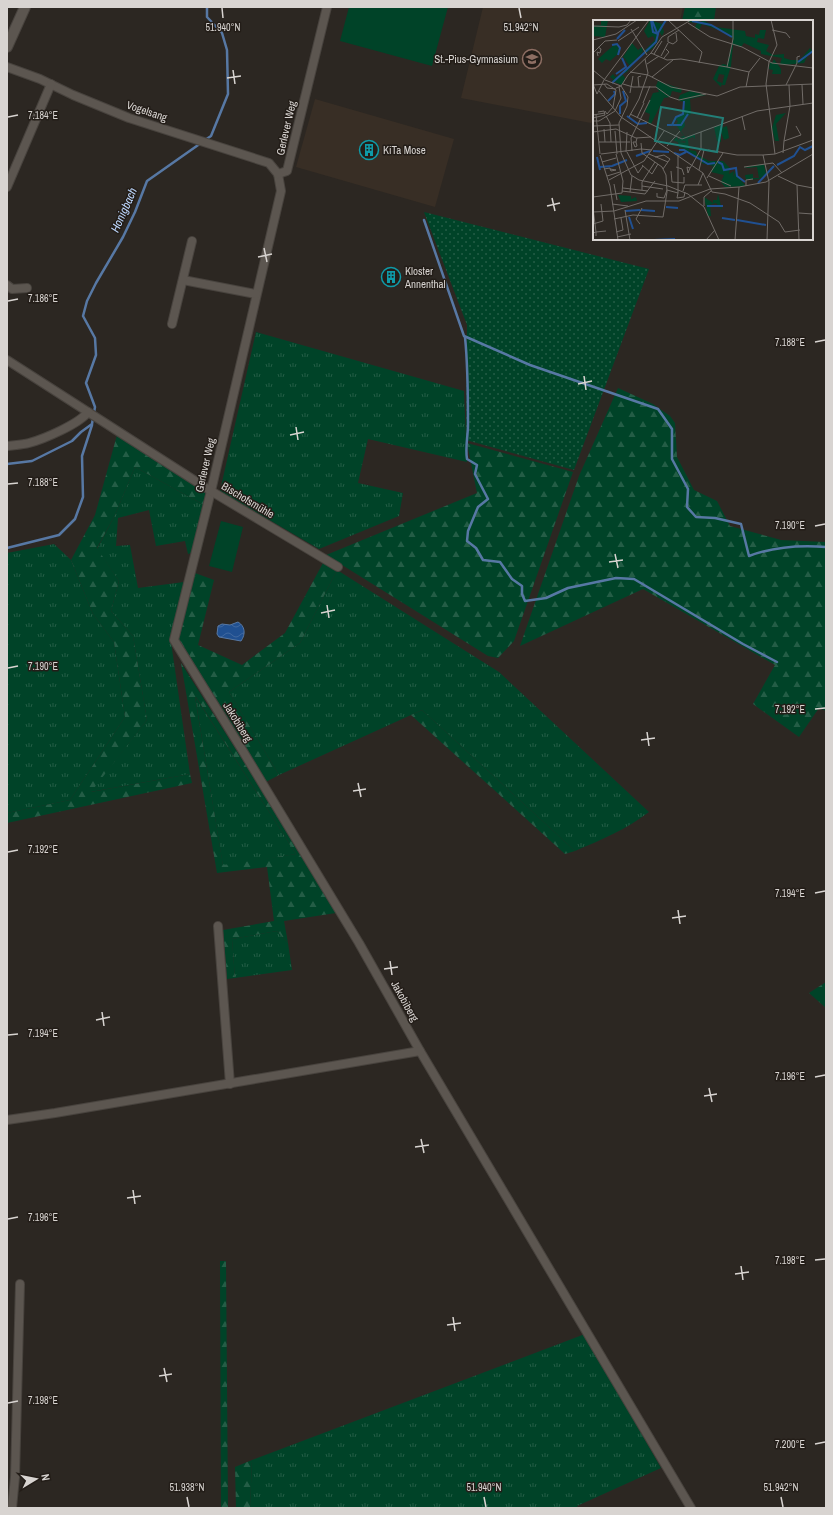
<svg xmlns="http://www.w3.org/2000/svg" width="833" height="1515" font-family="'Archivo Narrow',sans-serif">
  <defs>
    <pattern id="grass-tufts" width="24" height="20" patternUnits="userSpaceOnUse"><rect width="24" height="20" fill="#004328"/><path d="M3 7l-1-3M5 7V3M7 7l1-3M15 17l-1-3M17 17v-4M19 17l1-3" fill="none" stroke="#245d46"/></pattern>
    <pattern id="forest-firs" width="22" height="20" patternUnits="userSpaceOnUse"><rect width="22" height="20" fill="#004328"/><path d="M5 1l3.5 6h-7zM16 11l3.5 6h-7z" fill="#245d46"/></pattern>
    <pattern id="park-dots" width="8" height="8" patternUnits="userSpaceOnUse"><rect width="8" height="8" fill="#004328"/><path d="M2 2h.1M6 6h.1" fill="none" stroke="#245d46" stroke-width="1.8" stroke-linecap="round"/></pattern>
    <pattern id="water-waves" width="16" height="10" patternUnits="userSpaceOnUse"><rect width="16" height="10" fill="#205091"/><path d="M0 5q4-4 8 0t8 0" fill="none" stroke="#40689f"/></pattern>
  </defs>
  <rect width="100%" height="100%" fill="#2c2722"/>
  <!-- built -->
  <g fill="#382e25">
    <polygon points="483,7 683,7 680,21 594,21 594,121 591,123 461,98"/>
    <polygon points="315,99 454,139 435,207 296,167"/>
  </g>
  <!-- grass -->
  <g fill="url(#grass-tufts)">
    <polygon points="256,332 464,391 467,462 368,439 358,483 403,493 399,516 319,549 220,491"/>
    <polygon points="135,467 204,505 191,553 188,554 185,541 156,546 149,510 118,518 116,546 130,545 138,588 184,582 171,642 190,774 90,792 147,720 133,636 111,611 119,581 97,549 115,515"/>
    <polygon points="54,544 71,560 93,614 114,642 125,717 70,800 7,813 7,553"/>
    <path d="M 337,570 L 499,672 L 649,812 C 627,829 601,840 575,851 L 422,710 L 279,775 L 229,692 L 300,643 Z"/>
    <polygon points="195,696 296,854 223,866"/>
    <polygon points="277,931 288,943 292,970 235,978 232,939"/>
    <polygon points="585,1334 661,1468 577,1506 578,1508 250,1508 252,1460"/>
  </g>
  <!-- forest -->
  <g fill="url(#forest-firs)" fill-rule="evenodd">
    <polygon points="685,7 716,7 714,21 682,21"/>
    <polygon points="618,388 653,404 670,416 675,423 677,457 694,490 717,501 730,526 781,540 826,542 826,711 819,708 799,737 753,704 775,665 643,589 520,646 579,476"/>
    <polygon points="117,435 208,491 204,505 135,467 115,515 97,548 119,581 111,611 133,636 147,720 91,792 190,774 192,783 7,823 7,813 70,800 125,717 114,642 93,614 71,560 95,515"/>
    <polygon points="467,443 573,472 514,641 498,658 488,656 326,555 477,493"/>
    <polygon points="323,563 337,570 300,643 229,692 279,775 266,782 177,640 195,573 214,580 198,645 242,665 285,633"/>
    <path d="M 181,663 L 301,852 L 336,913 L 284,921 L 288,943 L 277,931 L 232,939 L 235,978 L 227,979 L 223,930 L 274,921 L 267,867 L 217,873 ZM 195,697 L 196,697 L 296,854 L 223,865 Z"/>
    <polygon points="422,710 575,851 565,854 411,715"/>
    <polygon points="826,982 826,1008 809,993"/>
    <polygon points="220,1261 226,1261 228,1508 221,1508"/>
    <polygon points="252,1460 250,1508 236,1508 235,1467"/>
  </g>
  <!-- park -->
  <polygon fill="url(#park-dots)" points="424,212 649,269 574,470 466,440 467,325"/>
  <!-- pitch -->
  <g fill="#004328">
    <polygon points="349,7 448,7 432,66 340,41"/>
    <polygon points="221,521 243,527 232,572 209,566"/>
  </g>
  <!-- water -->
  <path fill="url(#water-waves)" stroke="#5778a4" d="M 238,622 C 245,626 246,634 241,641 L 219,637 L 217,634 L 218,626 L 222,624 L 230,625 Z"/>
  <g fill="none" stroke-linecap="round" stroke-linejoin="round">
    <!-- stream -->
    <g stroke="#5778a4" stroke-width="2.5">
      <polyline points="205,140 211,136 228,94 227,50 222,33 207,17 207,7"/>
      <path d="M 424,220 L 464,336 L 530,365 L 658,409 L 672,429 L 672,459 L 688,489 L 687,507 L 696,517 L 715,518 L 741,524 L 749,556 C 773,547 801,545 826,547"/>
      <path d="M 465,337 C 468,366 468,395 468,425 C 468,436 465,447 467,459 L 477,465 L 475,474 L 488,499 L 478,507 L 468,531 L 467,541 L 476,548 L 483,560 L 500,562 L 512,579 L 522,586 L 522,594 L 525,601 L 546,598 L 568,588 L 616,578 L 634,579 L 743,644 L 777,662"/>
      <polyline points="7,464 32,461 72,441 81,432 92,424 95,407 86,383 96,355 95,338 83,316 87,301 96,283 123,237 135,212 147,181 201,143"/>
      <polyline points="7,548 59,535 75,519 83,497 82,456 92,425"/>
    </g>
    <defs>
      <g id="minor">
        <polyline points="327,7 287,171 278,174 281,191 211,491 174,640 241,748 359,943 420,1051 691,1508"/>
        <polyline points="7,67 40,79 73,95 129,118 269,163 278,174"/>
        <polyline points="7,187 51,84"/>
        <polyline points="183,280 256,294"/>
        <polyline points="7,285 12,289 27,288"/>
        <polyline points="172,324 192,241"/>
        <polyline points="7,360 211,491 338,567"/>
        <path d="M 7,446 C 14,445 22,445 29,443 C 44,439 79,424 88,412"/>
        <polyline points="218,926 230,1084"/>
        <polyline points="7,1120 55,1113 420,1051"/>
        <polyline points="12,1508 15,1477 20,1284"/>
      </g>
      <polyline id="tertiary" points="7,47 25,7"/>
    </defs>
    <!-- minor casing -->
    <use href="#minor" stroke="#48433e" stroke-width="10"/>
    <!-- tertiary casing -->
    <use href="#tertiary" stroke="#48433e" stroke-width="12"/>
    <!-- minor -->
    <use href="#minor" stroke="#5c5650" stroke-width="8"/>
    <!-- tertiary -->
    <use href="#tertiary" stroke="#5c5650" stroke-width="10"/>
  </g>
  <!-- ticks -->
  <path fill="none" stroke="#d8d4d1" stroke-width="1.5" d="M 222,8 L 223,18M 519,8 L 521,18M 233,70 L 235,84M 227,78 L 241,76M 8,117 L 18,115M 552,198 L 555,211M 547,206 L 560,203M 264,248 L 267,262M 258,257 L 272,254M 8,301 L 18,299M 815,342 L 825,340M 584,376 L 586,390M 578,384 L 592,381M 296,427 L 298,440M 290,435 L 304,432M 8,484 L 18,483M 815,526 L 825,524M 615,554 L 618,568M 609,562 L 623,560M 327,605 L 329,618M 321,613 L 335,610M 8,668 L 18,666M 815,709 L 825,708M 647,732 L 649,746M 641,740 L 655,738M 358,783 L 361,797M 353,791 L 366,789M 8,852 L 18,850M 815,893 L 825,891M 678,910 L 680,924M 672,918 L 686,916M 390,961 L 392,975M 384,969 L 398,967M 102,1012 L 104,1026M 96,1020 L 110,1017M 8,1035 L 18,1034M 815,1077 L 825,1075M 709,1088 L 712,1102M 704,1096 L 717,1094M 421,1139 L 424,1153M 415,1147 L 429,1145M 133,1190 L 135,1204M 127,1198 L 141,1196M 8,1219 L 18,1217M 815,1260 L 825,1259M 741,1266 L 743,1280M 735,1274 L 749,1272M 453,1317 L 455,1331M 447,1325 L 461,1323M 164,1368 L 167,1382M 159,1376 L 172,1374M 8,1403 L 18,1401M 815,1444 L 825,1442M 187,1497 L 189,1507M 484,1497 L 486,1507M 781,1497 L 783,1507"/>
  <!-- icons -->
  <defs>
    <symbol id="school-ring" viewBox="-11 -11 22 22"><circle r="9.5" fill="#231d18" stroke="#8d6e63" stroke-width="1.5"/><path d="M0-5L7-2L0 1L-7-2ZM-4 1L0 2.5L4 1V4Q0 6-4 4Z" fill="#8d6e63"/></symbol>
    <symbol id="building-ring" viewBox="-11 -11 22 22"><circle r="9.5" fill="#231d18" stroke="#0f9aa8" stroke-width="1.5"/><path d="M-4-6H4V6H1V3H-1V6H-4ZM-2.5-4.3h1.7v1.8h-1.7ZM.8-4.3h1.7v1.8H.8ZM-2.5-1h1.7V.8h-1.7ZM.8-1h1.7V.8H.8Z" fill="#0f9aa8"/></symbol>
  </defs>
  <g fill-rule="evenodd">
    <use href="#school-ring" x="521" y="48" width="22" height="22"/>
    <use href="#building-ring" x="358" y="139" width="22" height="22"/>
    <use href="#building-ring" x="380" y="266" width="22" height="22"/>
  </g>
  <g text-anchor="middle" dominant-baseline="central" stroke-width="3" stroke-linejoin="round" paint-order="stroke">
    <!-- poi labels -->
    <g font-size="11" fill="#d8d4d1" stroke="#231d18" text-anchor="start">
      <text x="518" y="59" text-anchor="end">St.-Pius-Gymnasium</text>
      <text x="383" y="150">KiTa Mose</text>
      <text x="405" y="271">Kloster<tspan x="405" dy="13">Annenthal</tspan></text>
    </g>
    <!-- street labels -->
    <g font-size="11" fill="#d8d4d1" stroke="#231d18">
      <text transform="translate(147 111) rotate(19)">Vogelsang</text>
      <text transform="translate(286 128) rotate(-77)">Gerlever Weg</text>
      <text transform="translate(205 465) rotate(-77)">Gerlever Weg</text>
      <text transform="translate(248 500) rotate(31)">Bischofsmühle</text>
      <text transform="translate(238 722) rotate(58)">Jakobiberg</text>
      <text transform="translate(405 1001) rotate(61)">Jakobiberg</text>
    </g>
    <!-- water labels -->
    <g font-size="12" font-style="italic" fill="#bdd7fd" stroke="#231d18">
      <text transform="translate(124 210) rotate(-66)">Honigbach</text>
    </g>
  </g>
  <!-- overview -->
  <g transform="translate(593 20)">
    <rect width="220" height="220" fill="#2c2722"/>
    <path d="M 8,0 L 15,0 L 12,17 L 0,16 L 0,6 L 8,5 ZM 57,0 L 69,4 L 72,0 L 69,6 L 71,12 L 69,16 L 66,11 L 63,22 L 64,18 L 66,19 L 60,28 L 43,40 L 34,52 L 27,55 L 37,46 L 32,40 L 30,43 L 33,47 L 30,50 L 33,47 L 30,43 L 31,41 L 32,40 L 31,39 L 39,43 L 62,20 L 60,16 L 55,18 L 51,11 ZM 181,39 L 188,49 L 188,54 L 179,54 L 180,50 L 176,49 L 177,42 L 179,43 ZM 127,105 L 128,108 L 134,106 L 136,118 L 131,120 L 128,112 L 128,122 L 124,121 L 121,107 ZM 84,117 L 85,120 L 87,118 L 95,119 L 95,130 L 86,127 L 85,122 L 94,123 L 92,120 L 85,121 L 82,119 ZM 96,130 L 116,141 L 130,141 L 137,148 L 136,154 L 141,151 L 140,157 L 143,150 L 143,155 L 153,166 L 132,167 L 128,162 L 131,155 L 118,152 L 120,146 L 108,143 L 109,141 L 95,133 ZM 171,144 L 173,154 L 166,159 L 153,160 L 152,155 L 160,154 L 160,158 L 166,158 L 164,147 L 155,148 L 151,147 ZM 125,174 L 129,190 L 123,183 L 117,185 L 118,196 L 115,196 L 111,177 L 120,183 L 120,180 L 124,180 Z" fill="#004328"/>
    <path d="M 130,44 L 134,45 L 133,52 L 132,55 L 126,54 L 124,61 L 129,63 L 128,67 L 120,59 L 126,46 ZM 65,61 L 89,69 L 88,73 L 79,71 L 77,77 L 71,78 L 58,104 L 55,103 L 57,94 L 52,92 L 60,73 L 66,72 L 63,66 ZM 97,71 L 113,75 L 97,79 L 98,94 L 91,99 L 92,106 L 88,111 L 92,117 L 102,114 L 102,119 L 100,117 L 95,119 L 96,130 L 103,131 L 104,135 L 92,130 L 95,129 L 92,121 L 85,122 L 80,120 L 84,117 L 82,119 L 85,121 L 92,120 L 95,123 L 95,119 L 87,117 L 91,116 L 83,105 L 85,101 L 82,99 L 89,95 L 92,86 L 91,82 L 85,80 L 87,75 ZM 193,93 L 183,104 L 186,121 L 182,121 L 179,108 L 183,95 Z" fill="#004328"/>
    <path d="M 39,23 L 45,30 L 49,27 L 50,31 L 38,44 L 30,37 Z" fill="#004328"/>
    <path d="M 94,0 L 108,2 L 110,0 L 123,7 L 152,11 L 153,16 L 162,18 L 162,14 L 166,15 L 167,10 L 173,10 L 171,19 L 165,18 L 164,22 L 176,25 L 173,31 L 180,35 L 191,34 L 191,38 L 198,40 L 207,40 L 217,28 L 220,32 L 216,33 L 211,43 L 191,45 L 187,44 L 189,38 L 168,34 L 168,31 L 151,23 L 148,27 L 140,25 L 138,46 L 132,65 L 129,65 L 140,19 L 134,13 L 109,4 L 106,10 L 102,7 L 104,3 L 95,2 ZM 20,54 L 22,57 L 29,54 L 32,58 L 29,65 L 19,61 L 20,59 L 17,57 Z" fill="#004328"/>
    <path d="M 22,24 L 26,28 L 26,33 L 17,41 L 13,39 L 9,43 L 5,39 ZM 25,175 L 38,176 L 38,179 L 43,177 L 44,181 L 28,182 Z" fill="#004328"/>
    <path fill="none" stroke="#205091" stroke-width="2" d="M 59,0 L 64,13M 99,1 L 118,5 L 139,17M 65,13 L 73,0M 24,19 L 32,10M 19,25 L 24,24 L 27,28 L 25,35M 205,42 L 220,31M 23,54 L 33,47 L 29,38M 19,63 L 63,22 L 65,14 L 60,12 L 58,0M 15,81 L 22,74 L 21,71M 27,94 L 27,86 L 33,81 L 30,71M 34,96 L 45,104 L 54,103M 74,105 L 79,105 L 83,97 L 90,94 L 91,81M 80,105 L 88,105 L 95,94M 86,130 L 91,130 L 115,144 L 122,143M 60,131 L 76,132M 81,133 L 87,135 L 93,132M 43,136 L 57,131M 4,137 L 7,150M 125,142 L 129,144 L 131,150 L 143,148 L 144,156 L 152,162M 184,145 L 201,136 L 207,127 L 212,130 L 220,126M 7,147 L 19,146 L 34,140M 165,163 L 181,146M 114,186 L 130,186M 73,187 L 85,188M 48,190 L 62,191M 32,191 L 47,190M 36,197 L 40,209M 129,198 L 142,200M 144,200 L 173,205M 61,220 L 82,219"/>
    <path fill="none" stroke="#716c68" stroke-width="1" d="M 75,0 L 109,32 L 106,43M 111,0 L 128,0M 95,3 L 117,17 L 149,27 L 179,43 L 220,48M 0,6 L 26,7 L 34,5 L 38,0M 38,9 L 54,35M 179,10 L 193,13 L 197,18M 83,13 L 84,21 L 80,24 L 75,22 L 75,17 L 86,10M 0,20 L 23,14 L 44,0M 25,21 L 46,7M 0,33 L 12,21 L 24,20M 58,33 L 74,40 L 88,39 L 134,47 L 140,19 L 140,0M 61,34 L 69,21M 5,36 L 4,32 L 7,33 L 8,29 L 5,27M 68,36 L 75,23M 71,38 L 76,32 L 73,29M 54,44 L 66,36M 134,47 L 156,52M 0,50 L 12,60 L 28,66 L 35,55 L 58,33 L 69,17 L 98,0M 37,52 L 55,55 L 78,67 L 124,76 L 147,67 L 220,64M 59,57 L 80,40M 0,64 L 4,74 L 11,60 L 56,0M 11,64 L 14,68 L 23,69M 30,64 L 40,67 L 63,67 L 77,77 L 86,80 L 113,74M 0,65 L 14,64 L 23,70 L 20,87 L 14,94 L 12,91M 193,65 L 204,43 L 204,37 L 207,36M 209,65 L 210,84M 46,67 L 45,57 L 48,56M 153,67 L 156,52 L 167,38M 23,68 L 28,66 L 35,77 L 34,86 L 26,103 L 28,133 L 38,155 L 46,160 L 75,166 L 95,174 L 111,187 L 126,220M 6,71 L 28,97 L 110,153 L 119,172 L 132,174 L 157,183 L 186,202 L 192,212 L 207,210M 37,73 L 40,56M 50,83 L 57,66M 22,91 L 28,78 L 26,67M 37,94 L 89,119 L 164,91 L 220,83M 0,95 L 12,93M 3,95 L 7,134M 13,96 L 17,103 L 18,122M 149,96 L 152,110M 36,97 L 46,79 L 55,53 L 52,39M 0,98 L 12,95 L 11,91 L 5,92M 44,98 L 51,83M 0,101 L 6,101 L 22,91M 0,106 L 26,105M 11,109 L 12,122M 22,111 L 24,134M 0,112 L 23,109 L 43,118 L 58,117M 191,121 L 197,86 L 196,65M 6,122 L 37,122M 43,122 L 44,126 L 42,127 L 40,122 L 43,122 L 44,118M 74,126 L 87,111M 115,130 L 144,135 L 170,135 L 176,162 L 174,220M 39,131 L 38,118 L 57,80M 33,132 L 34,112M 34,132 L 45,153 L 50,146M 190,133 L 191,121 L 208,115 L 203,106M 8,134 L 48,129 L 59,130M 56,134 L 75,142M 182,134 L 220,120M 7,135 L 17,166 L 25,220M 170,135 L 182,134 L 173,64 L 176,42 L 184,25 L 178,0M 62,137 L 71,135 L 77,139 L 70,149M 9,142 L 23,138M 49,145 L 59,154 L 65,144M 99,145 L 108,129 L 108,112M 83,147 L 89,149 L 91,155M 151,147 L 180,143 L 189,153M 97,148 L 95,153 L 94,147 L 97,148 L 99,145M 11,149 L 17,148 L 17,149 L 18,151 L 23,150 L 17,149M 106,150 L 111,130M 78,151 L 79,162 L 91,163 L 91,157M 14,156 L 27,152M 116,156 L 138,166M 185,156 L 204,165 L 220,168M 114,158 L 130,133M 16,160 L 51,141 L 71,111M 21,164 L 24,180M 105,165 L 110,153M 204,165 L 206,220M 49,166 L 70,169M 153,166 L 153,160 L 160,159M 30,168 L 55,171M 49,170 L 49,162 L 62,142M 74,170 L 85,173 L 84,178 L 91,177 L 92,172M 29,171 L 52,174 L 62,161M 90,171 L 92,165 L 109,165M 37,172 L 39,156M 64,173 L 64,177 L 71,178 L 74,170M 85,173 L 85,135M 0,177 L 29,173 L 30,161 L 23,134M 19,184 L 35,186M 111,186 L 111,177 L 118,171M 0,188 L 3,212 L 0,213M 32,190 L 37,220M 0,192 L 21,191 L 53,181 L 86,181 L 117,169 L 146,167 L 173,162 L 220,134M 206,193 L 220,194M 21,199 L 40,195 L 70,197 L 74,172 L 73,155 L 69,147 L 49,133 L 48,123M 0,204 L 10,201 L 8,184M 47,204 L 43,199 L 49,188M 23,212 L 30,210 L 28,198M 3,216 L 3,212 L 13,211M 24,217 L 38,214M 113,220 L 122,210M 142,220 L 146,167"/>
    <path fill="#237f78" fill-opacity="0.15" stroke="#237f78" stroke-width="2" d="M 68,87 L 130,98 L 124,132 L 62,121 Z"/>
    <rect width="220" height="220" fill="none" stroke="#d8d4d1" stroke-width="2"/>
  </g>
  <g font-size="10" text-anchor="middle" fill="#d8d4d1" stroke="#231d18" stroke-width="3" stroke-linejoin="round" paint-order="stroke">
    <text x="223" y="31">51.940°N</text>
    <text x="521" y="31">51.942°N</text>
    <text x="43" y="119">7.184°E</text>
    <text x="43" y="302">7.186°E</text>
    <text x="790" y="346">7.188°E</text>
    <text x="43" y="486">7.188°E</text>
    <text x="790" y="529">7.190°E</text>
    <text x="43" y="670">7.190°E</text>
    <text x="790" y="713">7.192°E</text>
    <text x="43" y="853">7.192°E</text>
    <text x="790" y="897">7.194°E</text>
    <text x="43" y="1037">7.194°E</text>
    <text x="790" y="1080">7.196°E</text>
    <text x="43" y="1221">7.196°E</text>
    <text x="790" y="1264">7.198°E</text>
    <text x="43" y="1404">7.198°E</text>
    <text x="790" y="1448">7.200°E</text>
    <text x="187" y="1491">51.938°N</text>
    <text x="484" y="1491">51.940°N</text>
    <text x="781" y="1491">51.942°N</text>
  </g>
  <!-- border -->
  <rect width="833" height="1515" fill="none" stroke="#d8d4d1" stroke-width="16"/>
  <!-- north arrow -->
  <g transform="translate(36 1479) rotate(80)" stroke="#231d18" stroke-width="3" paint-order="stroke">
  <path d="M0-3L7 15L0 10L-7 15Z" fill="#d8d4d1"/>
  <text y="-6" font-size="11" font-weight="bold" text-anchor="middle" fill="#d8d4d1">N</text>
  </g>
</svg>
